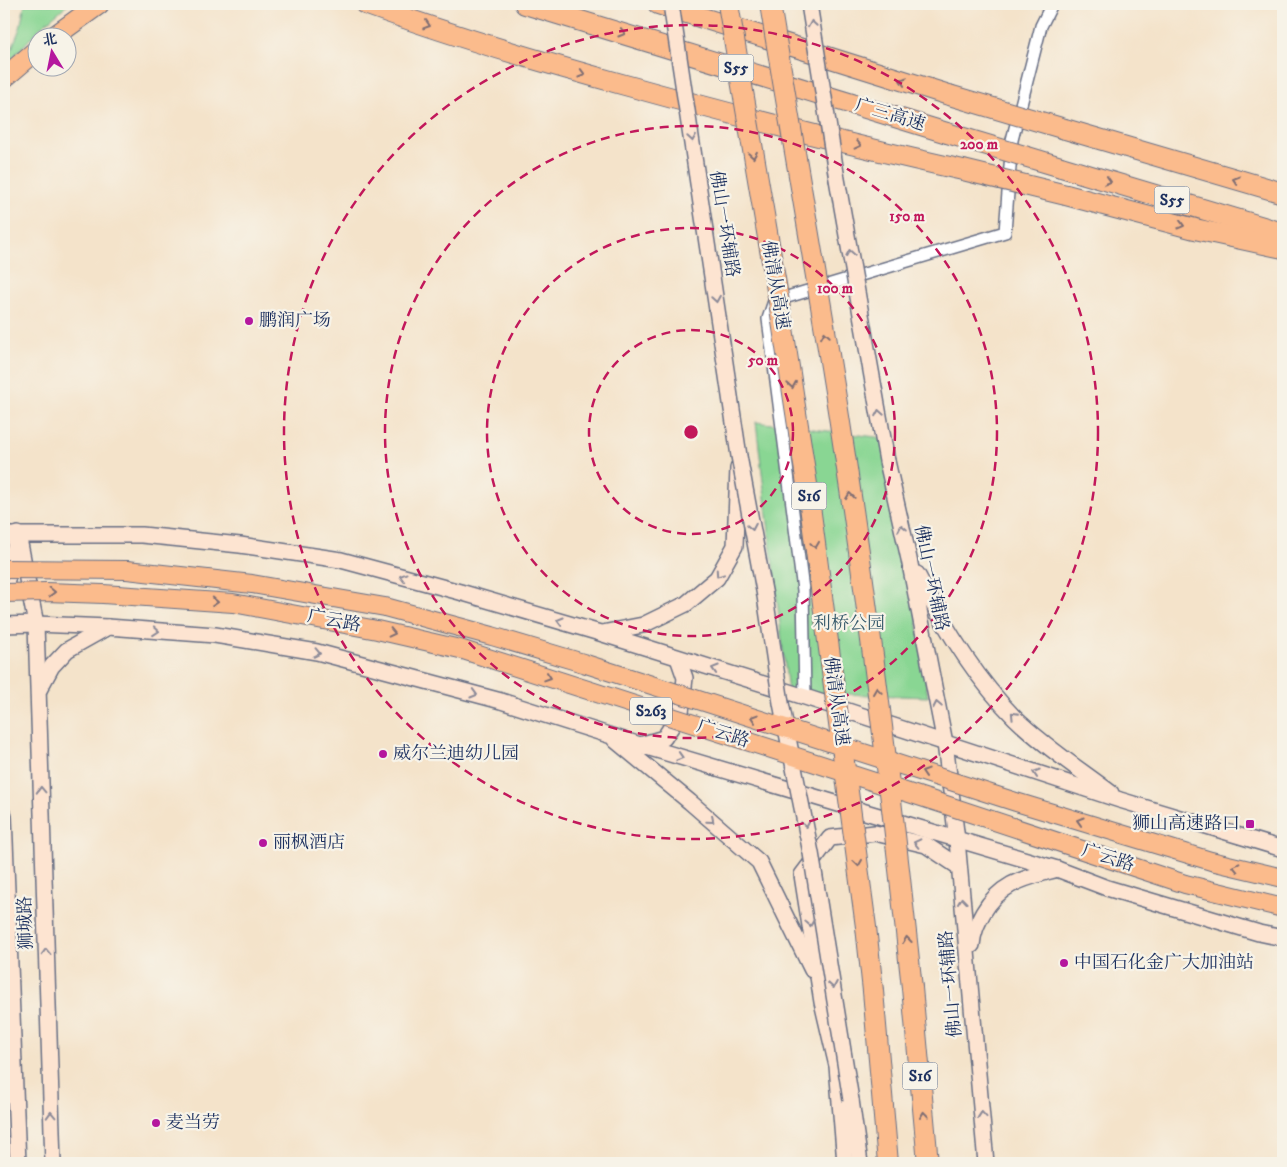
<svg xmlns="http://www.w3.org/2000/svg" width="1287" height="1167" font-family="'IM FELL DW Pica','Noto Serif SC',serif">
  <rect width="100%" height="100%" fill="#f7f3e8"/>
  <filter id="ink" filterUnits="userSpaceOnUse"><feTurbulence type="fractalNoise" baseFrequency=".02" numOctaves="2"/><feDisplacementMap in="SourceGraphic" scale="10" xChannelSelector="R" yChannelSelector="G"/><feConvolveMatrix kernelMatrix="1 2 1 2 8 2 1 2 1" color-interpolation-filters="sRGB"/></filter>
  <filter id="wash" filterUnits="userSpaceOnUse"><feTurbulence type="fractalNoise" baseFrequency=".0096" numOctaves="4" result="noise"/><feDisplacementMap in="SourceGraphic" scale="20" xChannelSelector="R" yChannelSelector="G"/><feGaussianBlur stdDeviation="1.12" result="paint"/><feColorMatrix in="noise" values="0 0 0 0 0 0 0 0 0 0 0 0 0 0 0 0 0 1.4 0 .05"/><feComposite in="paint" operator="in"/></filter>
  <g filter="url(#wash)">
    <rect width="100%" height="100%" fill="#f4e3ca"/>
    <!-- green -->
    <g fill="#89d693" stroke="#528278">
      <polygon points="25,4 68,4 40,28 5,66 20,28"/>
      <polygon points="756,422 892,439 928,697 788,692"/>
    </g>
  </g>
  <g filter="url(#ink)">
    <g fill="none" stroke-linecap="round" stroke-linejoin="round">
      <defs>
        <polyline id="street" points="805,697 803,590 768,319 774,301 1005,232 1012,140 1041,26 1052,4"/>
        <g id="secondary">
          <polyline points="887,461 909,559 945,743 957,840 986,1163"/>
          <polyline points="18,534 36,624 53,1163"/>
          <polyline points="4,535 142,535 240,545 341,560 460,592 600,633 805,697 1120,800 1283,849"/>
          <path d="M 917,574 C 942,623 976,679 1015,718 C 1044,746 1079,769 1111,793"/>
          <polyline points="4,593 17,538"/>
          <polyline points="4,625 36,624 108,627 215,635 317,652 501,701 640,745 1057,869 1107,888 1259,933 1283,938"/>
          <polyline points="602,633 643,625 686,604 717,578 735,546 738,468"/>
          <polyline points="39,690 52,666 67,650 108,627"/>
          <polyline points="615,740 690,802 759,862 812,970"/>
          <polyline points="640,745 664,738 681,712 685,678 678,658"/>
          <polyline points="4,816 18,1163"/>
          <path d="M 972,945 C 973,932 977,924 983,913 C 1001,882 1026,878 1057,869"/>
          <polyline points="851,1100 860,1163"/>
          <polyline points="845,1163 837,1066 822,1002 802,875 830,838 875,833 926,845 959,867"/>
        </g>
        <g id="highway">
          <path d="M 365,4 C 450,35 537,61 625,85 C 737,116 849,145 963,170"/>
          <polyline points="525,4 947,133"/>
          <polyline points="658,4 949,95"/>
          <polyline points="52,38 99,4"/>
          <polyline points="4,78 38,49"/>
          <polyline points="1065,129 1283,193"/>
          <polyline points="1061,167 1283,233"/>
          <polyline points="1066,195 1195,229 1283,248"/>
          <polyline points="912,988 928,1163"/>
          <polyline points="873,991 888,1163"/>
        </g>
      </defs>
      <!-- street casing -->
      <use href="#street" stroke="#676e84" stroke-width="14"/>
      <!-- secondary casing -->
      <use href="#secondary" stroke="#676e84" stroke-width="18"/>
      <!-- highway casing -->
      <use href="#highway" stroke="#676e84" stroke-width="22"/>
      <!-- street -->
      <use href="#street" stroke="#fff" stroke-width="11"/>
      <!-- secondary -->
      <use href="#secondary" stroke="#fde4d1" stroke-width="15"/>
      <!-- highway -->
      <use href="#highway" stroke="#fbbb8c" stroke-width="20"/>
      <defs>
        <g id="secondary-bridge">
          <polyline points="671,4 739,456 765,596 781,703 811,853 851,1100"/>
          <polyline points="809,4 837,179 887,461"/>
        </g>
        <g id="primary-bridge">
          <polyline points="4,569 127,570 252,584 385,607 492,636 583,663 1016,802 1211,861 1283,878"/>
          <polyline points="4,593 46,592 103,594 233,603 377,630 460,649 940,803 1185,884 1283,908"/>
        </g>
        <g id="highway-bridge">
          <polyline points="728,4 779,302 808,491 866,927 873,991"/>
          <path d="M 770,4 C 793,143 818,283 840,423 C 869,610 892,799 912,988"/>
          <polyline points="949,95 1065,129"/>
          <polyline points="947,133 1061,167"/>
          <polyline points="963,170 1066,195"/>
        </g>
      </defs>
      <!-- secondary-bridge casing -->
      <use href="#secondary-bridge" stroke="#676e84" stroke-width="18" stroke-linecap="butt"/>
      <!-- primary-bridge casing -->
      <use href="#primary-bridge" stroke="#676e84" stroke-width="20" stroke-linecap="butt"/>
      <!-- highway-bridge casing -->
      <use href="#highway-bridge" stroke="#676e84" stroke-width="22" stroke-linecap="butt"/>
      <!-- secondary-bridge -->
      <use href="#secondary-bridge" stroke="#fde4d1" stroke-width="15"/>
      <!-- primary-bridge -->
      <use href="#primary-bridge" stroke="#fbbb8c" stroke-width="18"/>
      <!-- highway-bridge -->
      <use href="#highway-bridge" stroke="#fbbb8c" stroke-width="20"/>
    </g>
    <!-- one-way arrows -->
    <defs><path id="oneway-chevron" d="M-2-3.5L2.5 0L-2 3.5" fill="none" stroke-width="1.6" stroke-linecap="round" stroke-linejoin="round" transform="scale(1.25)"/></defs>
    <g stroke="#8c8a98">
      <use href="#oneway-chevron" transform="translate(812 24) rotate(-99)"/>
      <use href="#oneway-chevron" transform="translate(692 138) rotate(81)"/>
      <use href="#oneway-chevron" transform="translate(850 253) rotate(-100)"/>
      <use href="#oneway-chevron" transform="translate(716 299) rotate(81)"/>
      <use href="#oneway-chevron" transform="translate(879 413) rotate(-100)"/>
      <use href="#oneway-chevron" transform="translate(752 527) rotate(79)"/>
      <use href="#oneway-chevron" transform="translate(902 528) rotate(-102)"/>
      <use href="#oneway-chevron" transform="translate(719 574) rotate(124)"/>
      <use href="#oneway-chevron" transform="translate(403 577) rotate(-165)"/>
      <use href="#oneway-chevron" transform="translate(560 621) rotate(-164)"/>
      <use href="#oneway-chevron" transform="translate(156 631) rotate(5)"/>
      <use href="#oneway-chevron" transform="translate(317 653) rotate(12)"/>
      <use href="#oneway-chevron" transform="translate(715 669) rotate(-163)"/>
      <use href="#oneway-chevron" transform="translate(474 694) rotate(16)"/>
      <use href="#oneway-chevron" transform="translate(937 705) rotate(-101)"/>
      <use href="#oneway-chevron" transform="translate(1014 715) rotate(-134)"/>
      <use href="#oneway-chevron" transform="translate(680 757) rotate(17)"/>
      <use href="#oneway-chevron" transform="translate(1036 773) rotate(-162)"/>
      <use href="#oneway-chevron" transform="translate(41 790) rotate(-92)"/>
      <use href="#oneway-chevron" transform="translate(711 820) rotate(41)"/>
      <use href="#oneway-chevron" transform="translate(806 824) rotate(79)"/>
      <use href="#oneway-chevron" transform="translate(917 843) rotate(-167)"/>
      <use href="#oneway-chevron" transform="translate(962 901) rotate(-96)"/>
      <use href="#oneway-chevron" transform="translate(810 923) rotate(81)"/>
      <use href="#oneway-chevron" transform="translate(46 952) rotate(-92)"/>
      <use href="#oneway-chevron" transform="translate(833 985) rotate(80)"/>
      <use href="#oneway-chevron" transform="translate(51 1115) rotate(-92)"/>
      <use href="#oneway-chevron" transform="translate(982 1115) rotate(-95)"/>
    </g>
    <g stroke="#806e73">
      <use href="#oneway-chevron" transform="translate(427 25) rotate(18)"/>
      <use href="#oneway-chevron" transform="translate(622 33) rotate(17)"/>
      <use href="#oneway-chevron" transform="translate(582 74) rotate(16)"/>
      <use href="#oneway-chevron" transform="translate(903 81) rotate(-163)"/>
      <use href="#oneway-chevron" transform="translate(858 145) rotate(14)"/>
      <use href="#oneway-chevron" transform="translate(753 155) rotate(81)"/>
      <use href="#oneway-chevron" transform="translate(1236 180) rotate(-164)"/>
      <use href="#oneway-chevron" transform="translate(1108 181) rotate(17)"/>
      <use href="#oneway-chevron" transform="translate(1181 225) rotate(15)"/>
      <use href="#oneway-chevron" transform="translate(825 335) rotate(-99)"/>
      <use href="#oneway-chevron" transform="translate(792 385) rotate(81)"/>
      <use href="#oneway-chevron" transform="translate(850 496) rotate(-98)"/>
      <use href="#oneway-chevron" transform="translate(815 545) rotate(82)"/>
      <use href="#oneway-chevron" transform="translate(52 592) rotate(1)"/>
      <use href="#oneway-chevron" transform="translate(215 602) rotate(4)"/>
      <use href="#oneway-chevron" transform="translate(392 633) rotate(13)"/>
      <use href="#oneway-chevron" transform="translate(548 677) rotate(18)"/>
      <use href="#oneway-chevron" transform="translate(877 691) rotate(-98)"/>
      <use href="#oneway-chevron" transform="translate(754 718) rotate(-162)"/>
      <use href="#oneway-chevron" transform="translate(925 772) rotate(-162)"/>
      <use href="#oneway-chevron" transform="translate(1080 821) rotate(-163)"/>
      <use href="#oneway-chevron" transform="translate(858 863) rotate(82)"/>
      <use href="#oneway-chevron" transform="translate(1236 867) rotate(-167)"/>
      <use href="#oneway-chevron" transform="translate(907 940) rotate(-96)"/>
      <use href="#oneway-chevron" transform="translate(924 1115) rotate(-96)"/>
    </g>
  </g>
  <!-- distance rings -->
  <g fill="none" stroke="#c2185b" stroke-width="2.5" stroke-dasharray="9 6">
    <circle cx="691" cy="432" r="102"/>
    <circle cx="691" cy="432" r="204"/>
    <circle cx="691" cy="432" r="306"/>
    <circle cx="691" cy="432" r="407"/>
  </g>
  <!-- markers -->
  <g fill="#b5179e" stroke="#f7f3e8" stroke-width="2">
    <circle cx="249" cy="321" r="5"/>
    <circle cx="383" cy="754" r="5"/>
    <rect x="1245" y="819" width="10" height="10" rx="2.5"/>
    <circle cx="263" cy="843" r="5"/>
    <circle cx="1064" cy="963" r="5"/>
    <circle cx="156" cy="1123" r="5"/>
  </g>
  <g text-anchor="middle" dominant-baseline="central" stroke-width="4.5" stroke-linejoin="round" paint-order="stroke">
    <!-- shield labels -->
    <g fill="#f7f3e8" stroke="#5d6a87" stroke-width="1">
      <rect x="718.5" y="54.5" width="35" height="27" rx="4"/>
      <rect x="1154.5" y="186.5" width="35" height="27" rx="4"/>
      <rect x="791.5" y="482.5" width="35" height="27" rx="4"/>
      <rect x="630" y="697.5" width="42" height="27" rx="4"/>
      <rect x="902.5" y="1062.5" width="35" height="27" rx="4"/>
    </g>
    <g font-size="16" font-weight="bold" fill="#1b2f5e">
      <text x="736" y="68">S55</text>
      <text x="1172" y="200">S55</text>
      <text x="809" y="496">S16</text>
      <text x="651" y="711">S263</text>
      <text x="920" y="1076">S16</text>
    </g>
    <!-- street labels -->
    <g font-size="18" fill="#1b2f5e" stroke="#f7f3e8">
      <text transform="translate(890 115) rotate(17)">广三高速</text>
      <text transform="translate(724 224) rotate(81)">佛山一环辅路</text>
      <text transform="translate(775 285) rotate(80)">佛清从高速</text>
      <text transform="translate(931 578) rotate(78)">佛山一环辅路</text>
      <text transform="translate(334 621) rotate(11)">广云路</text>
      <text transform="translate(836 701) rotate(82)">佛清从高速</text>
      <text transform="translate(723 734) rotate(18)">广云路</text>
      <text transform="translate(1108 858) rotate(18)">广云路</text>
      <text transform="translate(26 923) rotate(-92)">狮城路</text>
      <text transform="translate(951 984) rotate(-95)">佛山一环辅路</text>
    </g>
    <!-- poi labels -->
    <g font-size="18" fill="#1b2f5e" stroke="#f7f3e8" text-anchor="start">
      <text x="259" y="321">鹏润广场</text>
      <text x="393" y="754">威尔兰迪幼儿园</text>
      <text x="1240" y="824" text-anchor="end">狮山高速路口</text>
      <text x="273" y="843">丽枫酒店</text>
      <text x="1074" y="963">中国石化金广大加油站</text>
      <text x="166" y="1123">麦当劳</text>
    </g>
    <!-- park labels -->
    <g font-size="18" fill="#36596b" stroke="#f7f3e8">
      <text x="849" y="624">利桥公园</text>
    </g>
  </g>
  <circle cx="691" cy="432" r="8" fill="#c2185b" stroke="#f7f3e8" stroke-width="2.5"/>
  <g font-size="15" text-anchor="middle" font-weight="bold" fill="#c2185b" stroke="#f7f3e8" stroke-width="4.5" stroke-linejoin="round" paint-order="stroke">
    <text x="979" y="149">200 m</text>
    <text x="907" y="221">150 m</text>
    <text x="835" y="293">100 m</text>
    <text x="763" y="365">50 m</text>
  </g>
  <!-- margin -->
  <rect width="1287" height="1167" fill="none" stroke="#f7f3e8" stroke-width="20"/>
  <!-- north arrow -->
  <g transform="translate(52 52) rotate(350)"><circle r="24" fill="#f7f3e8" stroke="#9fa5b1"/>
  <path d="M0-4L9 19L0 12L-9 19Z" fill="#b5179e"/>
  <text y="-8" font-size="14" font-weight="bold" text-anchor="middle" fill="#1b2f5e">北</text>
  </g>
</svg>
